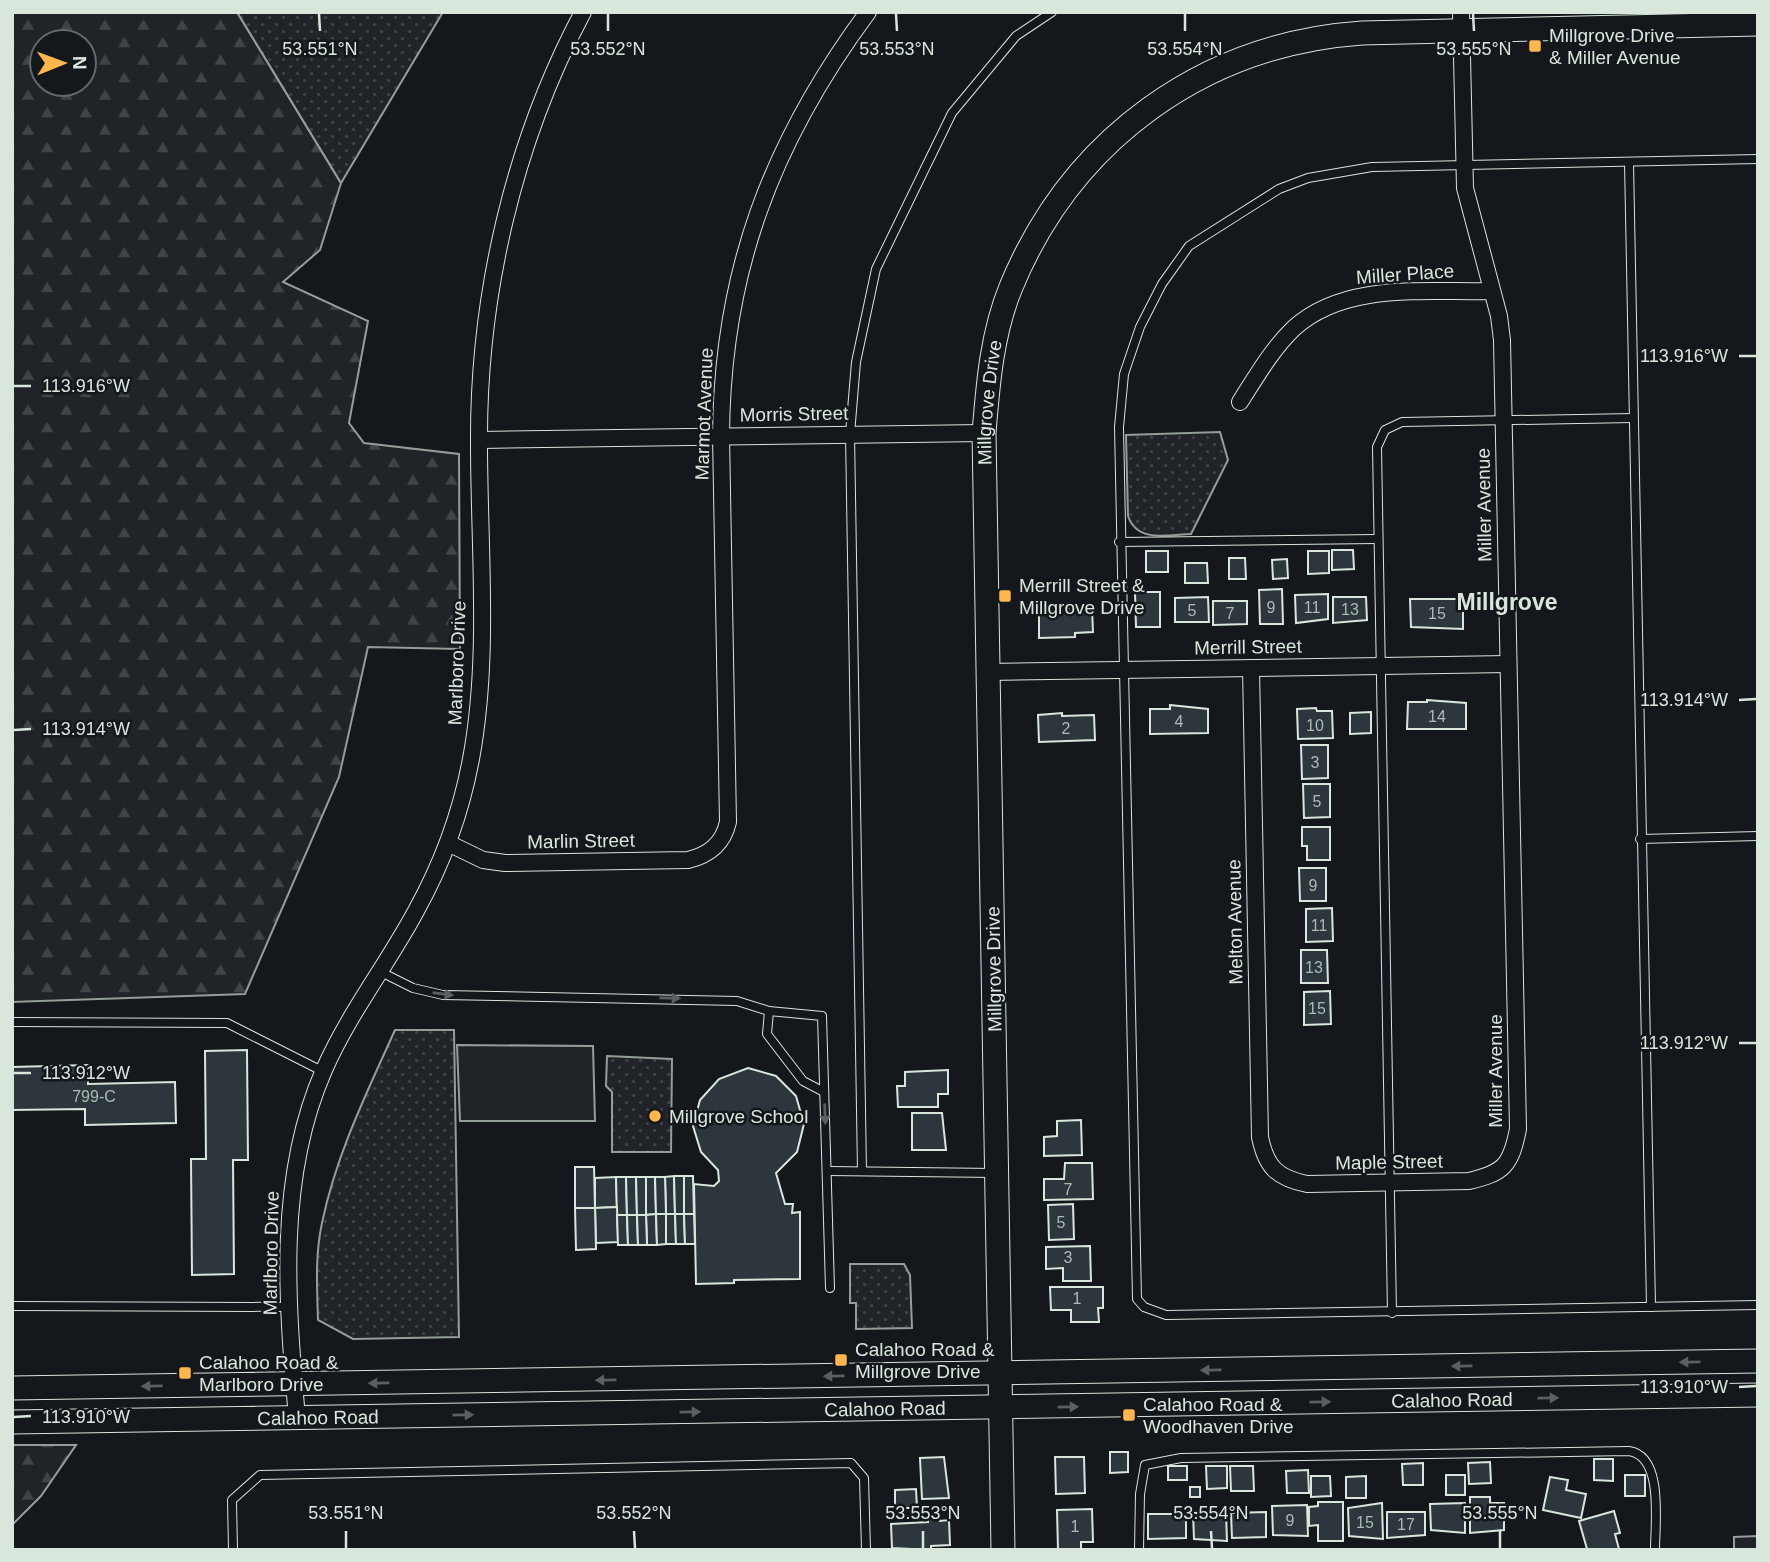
<svg xmlns="http://www.w3.org/2000/svg" width="1770" height="1562" font-family="Arial,sans-serif">
  <defs>
    <pattern id="forest-firs" width="22" height="20" patternUnits="userSpaceOnUse" patternTransform="scale(1.75)"><rect width="22" height="20" fill="#202428"/><path d="M5 1l3.5 6h-7zM16 11l3.5 6h-7z" fill="#404447"/></pattern>
    <pattern id="park-dots" width="8" height="8" patternUnits="userSpaceOnUse" patternTransform="scale(1.75)"><rect width="8" height="8" fill="#202428"/><path d="M2 2h.1M6 6h.1" fill="none" stroke="#404447" stroke-width="1.8" stroke-linecap="round"/></pattern>
  </defs>
  <rect width="100%" height="100%" fill="#14181c"/>
  <!-- grass -->
  <g fill="#202428" stroke="#939e99" stroke-width="2">
    <polygon points="457,1045 593,1046 595,1121 460,1121"/>
    <polygon points="1758,1536 1758,1550 1734,1550 1734,1537"/>
  </g>
  <!-- forest -->
  <g fill="url(#forest-firs)" stroke="#939e99" stroke-width="2" fill-rule="evenodd">
    <path d="M 12,12 L 237,12 L 341,183 L 320,250 L 283,282 L 368,321 L 349,423 L 364,443 L 459,454 L 460,649 L 368,647 L 339,777 L 245,994 L 12,1002 ZM 42,42 L 84,42 L 84,84 L 42,84 Z"/>
    <polygon points="12,1445 76,1445 41,1496 12,1525"/>
  </g>
  <!-- park -->
  <g fill="url(#park-dots)" stroke="#939e99" stroke-width="2">
    <polygon points="237,12 443,12 341,183"/>
    <path d="M 1220,432 L 1228,460 L 1191,534 C 1168,535 1137,543 1128,516 L 1126,435 Z"/>
    <path d="M 395,1030 L 454,1030 L 459,1337 L 353,1339 L 318,1320 C 317,1287 315,1255 322,1223 C 336,1155 367,1092 395,1030 Z"/>
    <polygon points="607,1056 672,1059 671,1152 612,1152 612,1092 606,1086"/>
    <polygon points="850,1264 904,1264 910,1275 912,1328 856,1329 856,1303 850,1303"/>
  </g>
  <!-- building -->
  <g fill="#2c363c" stroke="#d8e6dc" stroke-width="2">
    <polygon points="1332,550 1353,550 1354,569 1332,570"/>
    <rect x="1146" y="551" width="22" height="21"/>
    <polygon points="1308,551 1329,551 1329,573 1308,574"/>
    <polygon points="1229,558 1245,558 1246,579 1229,579"/>
    <polygon points="1287,559 1288,578 1273,579 1272,560"/>
    <polygon points="1185,563 1207,563 1208,583 1185,583"/>
    <polygon points="1282,589 1283,624 1260,624 1259,590"/>
    <polygon points="1135,592 1160,592 1160,627 1136,627"/>
    <polygon points="1328,594 1328,619 1296,623 1295,595"/>
    <polygon points="1208,597 1209,622 1175,622 1175,598"/>
    <polygon points="1333,597 1366,597 1367,620 1333,623"/>
    <polygon points="1410,599 1463,599 1463,629 1411,627"/>
    <polygon points="1213,601 1247,601 1247,624 1213,625"/>
    <polygon points="1092,608 1093,632 1075,633 1075,637 1039,638 1039,610"/>
    <polygon points="1427,700 1466,703 1466,729 1407,729 1408,702 1427,702"/>
    <polygon points="1170,705 1208,709 1208,733 1150,734 1150,709 1170,709"/>
    <polygon points="1316,708 1317,711 1332,711 1333,738 1298,739 1297,709"/>
    <polygon points="1371,712 1371,733 1350,734 1350,713"/>
    <polygon points="1062,713 1062,716 1094,715 1095,740 1039,742 1038,715"/>
    <polygon points="1301,745 1328,745 1328,778 1302,779"/>
    <polygon points="1303,784 1330,784 1330,817 1304,818"/>
    <polygon points="1302,827 1330,827 1330,860 1307,860 1307,846 1302,846"/>
    <polygon points="1299,868 1326,868 1326,901 1300,901"/>
    <polygon points="1332,908 1333,941 1306,942 1306,909"/>
    <polygon points="1301,950 1327,950 1328,983 1301,983"/>
    <polygon points="1330,991 1331,1024 1304,1025 1304,992"/>
    <polygon points="247,1050 248,1160 233,1160 234,1274 192,1275 191,1159 206,1159 205,1051"/>
    <polygon points="88,1065 88,1084 175,1082 176,1123 85,1125 85,1109 12,1110 12,1067"/>
    <polygon points="748,1068 776,1076 796,1096 804,1124 797,1152 776,1173 785,1204 793,1204 792,1213 800,1212 800,1279 734,1280 734,1283 696,1284 694,1184 714,1186 719,1181 718,1170 701,1152 693,1126 700,1100 719,1079"/>
    <polygon points="948,1070 948,1094 938,1094 938,1107 898,1107 897,1086 905,1086 905,1072"/>
    <polygon points="912,1113 942,1113 946,1150 912,1150"/>
    <polygon points="1081,1120 1082,1155 1044,1156 1044,1137 1057,1136 1057,1121"/>
    <polygon points="1065,1163 1092,1163 1093,1199 1044,1200 1044,1179 1064,1179"/>
    <polygon points="575,1167 594,1167 595,1208 575,1208"/>
    <polygon points="674,1176 675,1214 666,1214 665,1177"/>
    <polygon points="674,1176 684,1176 684,1214 675,1214"/>
    <polygon points="684,1176 693,1176 694,1214 684,1214"/>
    <polygon points="616,1177 617,1207 595,1208 595,1178"/>
    <polygon points="616,1177 626,1177 627,1215 617,1215"/>
    <polygon points="626,1177 636,1177 637,1215 627,1215"/>
    <polygon points="636,1177 646,1177 646,1215 637,1215"/>
    <polygon points="646,1177 655,1177 656,1214 646,1215"/>
    <polygon points="655,1177 665,1177 666,1214 656,1214"/>
    <polygon points="1073,1204 1074,1239 1049,1240 1048,1205"/>
    <polygon points="617,1207 618,1242 596,1243 595,1208"/>
    <polygon points="575,1208 595,1208 596,1249 576,1250"/>
    <polygon points="656,1214 657,1245 647,1245 646,1215"/>
    <polygon points="656,1214 666,1214 666,1244 657,1245"/>
    <polygon points="666,1214 675,1214 676,1244 666,1244"/>
    <polygon points="675,1214 684,1214 685,1244 676,1244"/>
    <polygon points="684,1214 694,1214 695,1244 685,1244"/>
    <polygon points="617,1215 627,1215 628,1245 618,1245"/>
    <polygon points="627,1215 637,1215 638,1245 628,1245"/>
    <polygon points="637,1215 646,1215 647,1245 638,1245"/>
    <polygon points="1090,1246 1091,1281 1063,1281 1063,1268 1046,1269 1046,1247"/>
    <polygon points="1050,1287 1103,1287 1103,1308 1098,1308 1099,1322 1071,1322 1071,1310 1051,1310"/>
    <polygon points="1110,1452 1128,1452 1128,1472 1110,1473"/>
    <polygon points="944,1457 949,1498 922,1499 920,1458"/>
    <polygon points="1055,1457 1084,1457 1085,1493 1056,1494"/>
    <polygon points="1594,1459 1613,1459 1613,1481 1594,1480"/>
    <polygon points="1490,1462 1491,1483 1469,1484 1468,1463"/>
    <polygon points="1423,1463 1423,1485 1403,1485 1402,1464"/>
    <rect x="1168" y="1466" width="19" height="14"/>
    <polygon points="1206,1466 1227,1466 1227,1488 1207,1489"/>
    <polygon points="1230,1466 1253,1466 1254,1491 1231,1491"/>
    <polygon points="1308,1470 1309,1493 1287,1493 1286,1471"/>
    <rect x="1446" y="1475" width="19" height="20"/>
    <rect x="1625" y="1475" width="20" height="21"/>
    <polygon points="1311,1476 1330,1476 1331,1496 1311,1497"/>
    <polygon points="1366,1476 1366,1498 1346,1498 1346,1477"/>
    <polygon points="1550,1477 1568,1480 1566,1490 1586,1494 1581,1518 1543,1510"/>
    <rect x="1190" y="1487" width="10" height="10"/>
    <polygon points="916,1489 917,1508 895,1508 895,1490"/>
    <polygon points="1470,1497 1490,1497 1490,1503 1504,1503 1504,1530 1470,1533"/>
    <polygon points="1318,1502 1343,1502 1343,1541 1318,1541 1318,1525 1309,1526 1309,1507 1318,1506"/>
    <polygon points="1382,1503 1383,1539 1349,1536 1348,1508"/>
    <polygon points="1465,1503 1465,1533 1431,1530 1430,1504"/>
    <polygon points="1307,1505 1308,1536 1273,1535 1272,1506"/>
    <polygon points="1092,1509 1093,1542 1081,1542 1081,1550 1058,1550 1057,1510"/>
    <polygon points="940,1510 940,1521 949,1520 950,1545 931,1546 931,1550 892,1548 891,1524 928,1522 928,1511"/>
    <polygon points="1614,1511 1620,1533 1615,1534 1619,1549 1587,1549 1579,1521"/>
    <polygon points="1226,1512 1227,1541 1194,1539 1193,1513"/>
    <polygon points="1266,1512 1266,1537 1232,1538 1231,1513"/>
    <polygon points="1387,1512 1425,1512 1425,1535 1387,1538"/>
    <polygon points="1148,1514 1186,1514 1186,1538 1148,1539"/>
  </g>
  <g fill="none" stroke-linecap="round" stroke-linejoin="round">
    <defs>
      <g id="lane">
        <polyline points="1758,159 1372,167 1308,178 1279,189 1189,246 1162,284 1140,327 1124,374 1119,427 1137,1299 1144,1307 1166,1315 1758,1305"/>
        <polyline points="1629,162 1651,1307"/>
        <polyline points="1119,542 1377,539"/>
        <polyline points="1640,839 1758,836"/>
        <polyline points="379,971 413,988 443,995 737,1001 769,1011 822,1016 830,1288"/>
        <polyline points="769,1011 767,1034 803,1081 824,1092"/>
        <polyline points="12,1022 227,1023 324,1072"/>
        <polyline points="827,1171 996,1173"/>
        <polyline points="862,1171 850,434 856,362 876,269 952,113 1016,36 1052,12"/>
        <polyline points="12,1306 289,1307"/>
        <polyline points="1392,1313 1377,447 1385,430 1402,422 1633,418"/>
        <polyline points="233,1550 232,1500 260,1475 851,1463 864,1478 866,1550"/>
        <path d="M 1139,1550 L 1140,1494 L 1145,1465 L 1181,1458 L 1629,1451 C 1664,1456 1655,1523 1655,1550"/>
      </g>
      <g id="street">
        <path d="M 1240,402 C 1256,377 1272,349 1294,328 C 1346,281 1428,293 1492,291"/>
        <polyline points="479,440 984,433"/>
        <path d="M 1251,668 L 1260,1137 C 1266,1167 1277,1178 1307,1184 L 1469,1181 C 1504,1173 1511,1165 1518,1129 L 1502,340 L 1499,316 L 1465,188 L 1461,12"/>
        <polyline points="989,672 1508,664"/>
        <path d="M 448,843 L 483,860 L 505,863 L 688,860 C 709,855 723,844 728,822 L 721,436 C 722,273 771,143 868,12"/>
        <path d="M 297,1418 C 287,1302 276,1179 324,1070 C 349,1013 387,965 416,911 C 442,864 461,813 471,759 C 490,657 479,548 479,444 C 478,297 513,143 583,12"/>
      </g>
      <g id="secondary">
        <polyline points="12,1388 1758,1361"/>
        <path id="s1" d="M 12,1422 L 1758,1395"/>
        <path id="s2" d="M 1003,1550 L 984,433 C 988,383 992,333 1011,287 C 1072,139 1203,44 1362,33 L 1758,24"/>
      </g>
    </defs>
    <!-- lane casing -->
    <use href="#lane" stroke="#d8e6dc" stroke-width="10"/>
    <!-- street casing -->
    <use href="#street" stroke="#d8e6dc" stroke-width="18"/>
    <!-- secondary casing -->
    <use href="#secondary" stroke="#d8e6dc" stroke-width="25"/>
    <!-- lane -->
    <use href="#lane" stroke="#14181c" stroke-width="8"/>
    <!-- street -->
    <use href="#street" stroke="#14181c" stroke-width="16"/>
    <!-- secondary -->
    <use href="#secondary" stroke="#14181c" stroke-width="23"/>
  </g>
  <!-- one-way arrows -->
  <defs><path id="oneway-solid" d="M-6-.8H1V-3.2L6.5 0L1 3.2V.8H-6Z" transform="scale(1.75)"/></defs>
  <g fill="#59605f">
    <use href="#oneway-solid" transform="translate(443 994) rotate(7)"/>
    <use href="#oneway-solid" transform="translate(670 998) rotate(1)"/>
    <use href="#oneway-solid" transform="translate(825 1114) rotate(88)"/>
    <use href="#oneway-solid" transform="translate(1690 1362) rotate(179)"/>
    <use href="#oneway-solid" transform="translate(1462 1366) rotate(179)"/>
    <use href="#oneway-solid" transform="translate(1211 1370) rotate(179)"/>
    <use href="#oneway-solid" transform="translate(834 1376) rotate(179)"/>
    <use href="#oneway-solid" transform="translate(606 1380) rotate(179)"/>
    <use href="#oneway-solid" transform="translate(379 1383) rotate(179)"/>
    <use href="#oneway-solid" transform="translate(152 1386) rotate(179)"/>
    <use href="#oneway-solid" transform="translate(1548 1398) rotate(-1)"/>
    <use href="#oneway-solid" transform="translate(1320 1402) rotate(-1)"/>
    <use href="#oneway-solid" transform="translate(1068 1407) rotate(-1)"/>
    <use href="#oneway-solid" transform="translate(690 1412) rotate(-1)"/>
    <use href="#oneway-solid" transform="translate(463 1415) rotate(-1)"/>
  </g>
  <!-- ticks -->
  <path fill="none" stroke="#d8e6dc" stroke-width="2.5" d="M 319,14 L 320,31M 608,14 L 608,31M 896,14 L 897,31M 1185,14 L 1185,31M 1473,14 L 1474,31M 1739,356 L 1756,356M 14,386 L 31,386M 1739,700 L 1756,699M 14,730 L 31,729M 1739,1043 L 1756,1043M 14,1073 L 31,1073M 1739,1387 L 1756,1386M 14,1417 L 31,1416M 346,1531 L 346,1548M 634,1531 L 635,1548M 923,1531 L 923,1548M 1211,1531 L 1212,1548M 1500,1531 L 1500,1548"/>
  <!-- markers -->
  <g fill="#ffb74d" stroke="#14181c" stroke-width="2.5">
    <rect x="1528" y="39" width="14" height="14" rx="3.5"/>
    <rect x="998" y="589" width="14" height="14" rx="3.5"/>
    <circle cx="655" cy="1116" r="7"/>
    <rect x="834" y="1353" width="14" height="14" rx="3.5"/>
    <rect x="178" y="1366" width="14" height="14" rx="3.5"/>
    <rect x="1122" y="1408" width="14" height="14" rx="3.5"/>
  </g>
  <g text-anchor="middle" dominant-baseline="central" stroke-width="5" stroke-linejoin="round" paint-order="stroke">
    <!-- number labels -->
    <g font-size="16" fill="#adbab4">
      <text x="1271" y="607">9</text>
      <text x="1312" y="607">11</text>
      <text x="1350" y="609">13</text>
      <text x="1192" y="610">5</text>
      <text x="1230" y="613">7</text>
      <text x="1437" y="613">15</text>
      <text x="1437" y="716">14</text>
      <text x="1179" y="721">4</text>
      <text x="1315" y="725">10</text>
      <text x="1066" y="728">2</text>
      <text x="1315" y="762">3</text>
      <text x="1317" y="801">5</text>
      <text x="1313" y="885">9</text>
      <text x="1319" y="925">11</text>
      <text x="1314" y="967">13</text>
      <text x="1317" y="1008">15</text>
      <text x="94" y="1096">799-C</text>
      <text x="1068" y="1189">7</text>
      <text x="1061" y="1222">5</text>
      <text x="1068" y="1257">3</text>
      <text x="1077" y="1298">1</text>
      <text x="1290" y="1520">9</text>
      <text x="1365" y="1522">15</text>
      <text x="1406" y="1524">17</text>
      <text x="1075" y="1526">1</text>
    </g>
    <!-- poi labels -->
    <g font-size="19" fill="#d8e6dc" stroke="#14181c" text-anchor="start">
      <text x="1549" y="35">Millgrove Drive<tspan x="1549" dy="22">&amp; Miller Avenue</tspan></text>
      <text x="1019" y="585">Merrill Street &amp;<tspan x="1019" dy="22">Millgrove Drive</tspan></text>
      <text x="669" y="1116">Millgrove School</text>
      <text x="855" y="1349">Calahoo Road &amp;<tspan x="855" dy="22">Millgrove Drive</tspan></text>
      <text x="199" y="1362">Calahoo Road &amp;<tspan x="199" dy="22">Marlboro Drive</tspan></text>
      <text x="1143" y="1404">Calahoo Road &amp;<tspan x="1143" dy="22">Woodhaven Drive</tspan></text>
    </g>
    <!-- street labels -->
    <g font-size="19" fill="#d8e6dc" stroke="#14181c">
      <text transform="translate(1405 274) rotate(-4)">Miller Place</text>
      <text stroke="none"><textPath href="#s2" startOffset="1148">Millgrove Drive</textPath></text>
      <text transform="translate(704 414) rotate(-88)">Marmot Avenue</text>
      <text transform="translate(794 414) rotate(-1)">Morris Street</text>
      <text transform="translate(1484 505) rotate(-91)">Miller Avenue</text>
      <text transform="translate(1248 647) rotate(-1)">Merrill Street</text>
      <text transform="translate(457 663) rotate(-88)">Marlboro Drive</text>
      <text transform="translate(581 841) rotate(-1)">Marlin Street</text>
      <text transform="translate(1235 922) rotate(-91)">Melton Avenue</text>
      <text transform="translate(994 969) rotate(-91)">Millgrove Drive</text>
      <text transform="translate(1495 1071) rotate(-90)">Miller Avenue</text>
      <text transform="translate(1389 1162) rotate(-1)">Maple Street</text>
      <text transform="translate(271 1253) rotate(-89)">Marlboro Drive</text>
      <text stroke="none"><textPath href="#s1" startOffset="1440">Calahoo Road</textPath></text>
      <text stroke="none"><textPath href="#s1" startOffset="873">Calahoo Road</textPath></text>
      <text stroke="none"><textPath href="#s1" startOffset="306">Calahoo Road</textPath></text>
    </g>
    <!-- quarter labels -->
    <g font-size="23" font-weight="bold" fill="#d8e6dc" stroke="#14181c">
      <text x="1507" y="602">Millgrove</text>
    </g>
  </g>
  <g font-size="18" text-anchor="middle" fill="#d8e6dc" stroke="#14181c" stroke-width="5" stroke-linejoin="round" paint-order="stroke">
    <text x="320" y="55">53.551°N</text>
    <text x="608" y="55">53.552°N</text>
    <text x="897" y="55">53.553°N</text>
    <text x="1185" y="55">53.554°N</text>
    <text x="1474" y="55">53.555°N</text>
    <text x="1684" y="362">113.916°W</text>
    <text x="86" y="392">113.916°W</text>
    <text x="1684" y="706">113.914°W</text>
    <text x="86" y="735">113.914°W</text>
    <text x="1684" y="1049">113.912°W</text>
    <text x="86" y="1079">113.912°W</text>
    <text x="1684" y="1393">113.910°W</text>
    <text x="86" y="1423">113.910°W</text>
    <text x="346" y="1519">53.551°N</text>
    <text x="634" y="1519">53.552°N</text>
    <text x="923" y="1519">53.553°N</text>
    <text x="1211" y="1519">53.554°N</text>
    <text x="1500" y="1519">53.555°N</text>
  </g>
  <!-- border -->
  <rect width="1770" height="1562" fill="none" stroke="#d8e6dc" stroke-width="28"/>
  <!-- north arrow -->
  <g transform="translate(63 63) rotate(89)"><circle r="33" fill="#14181c" stroke="#626a69" stroke-width="2"/>
  <path d="M0-5L12 26L0 18L-12 26Z" fill="#ffb74d"/>
  <text y="-10" font-size="19" font-weight="bold" text-anchor="middle" fill="#d8e6dc">N</text>
  </g>
</svg>
